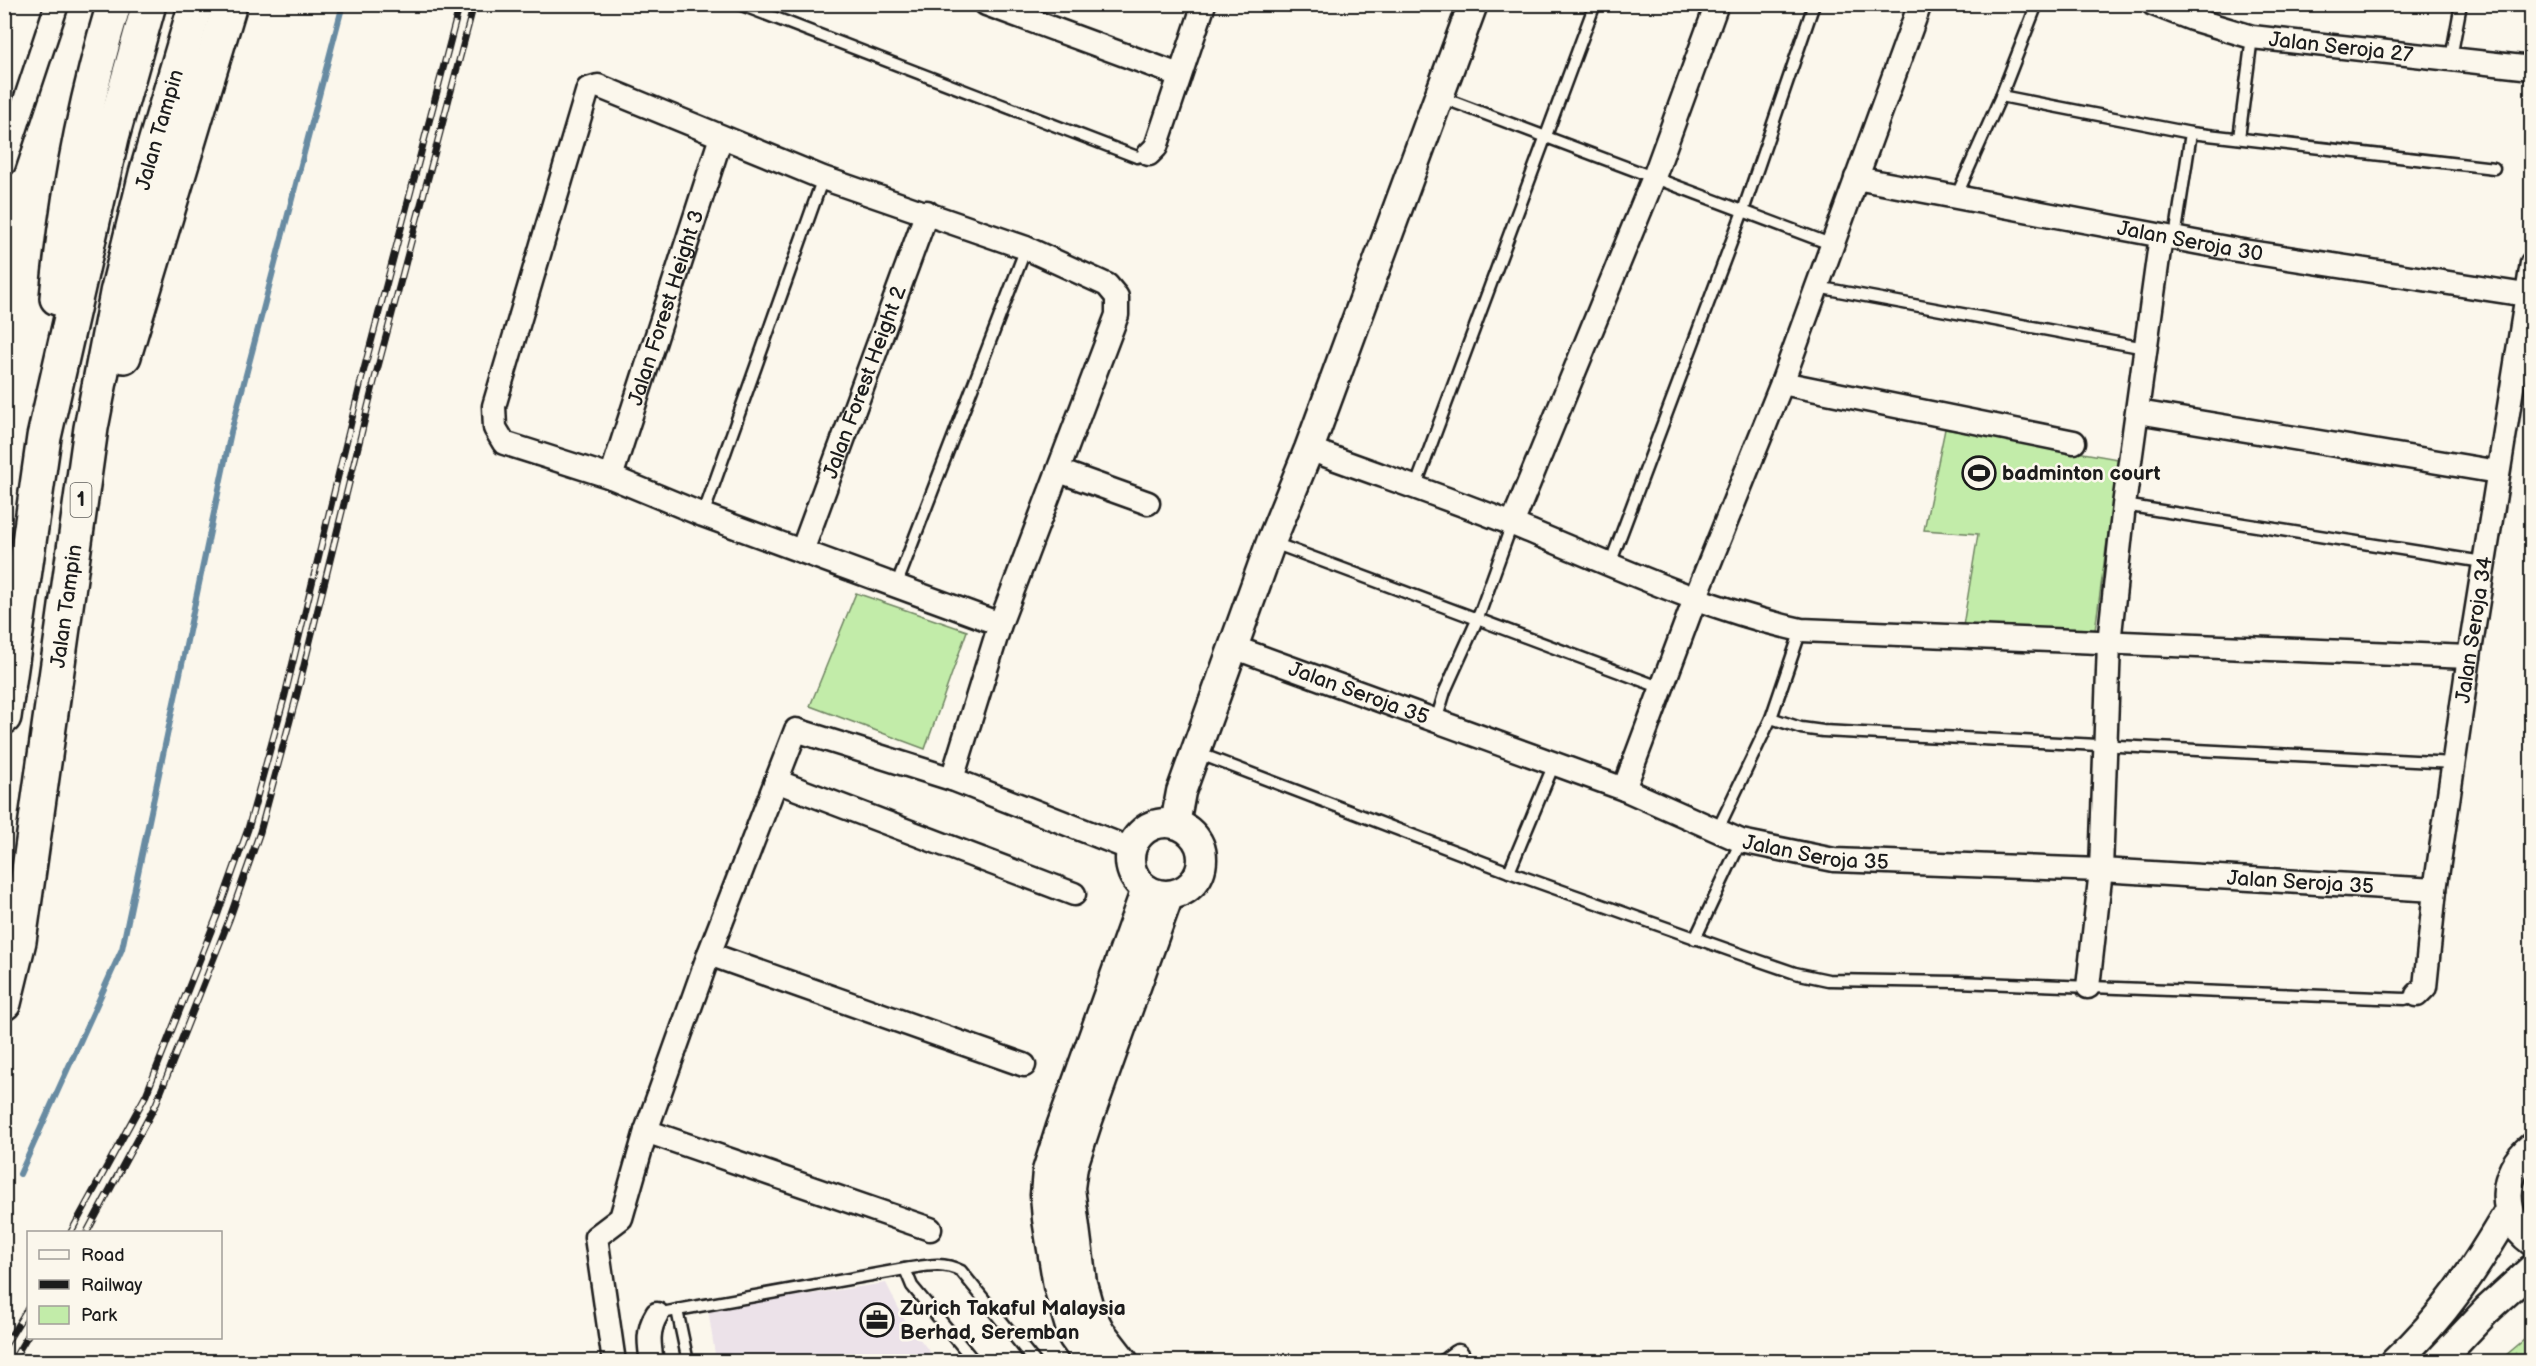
<svg xmlns="http://www.w3.org/2000/svg" width="2536" height="1366" font-family="'Balsamiq Sans',sans-serif">
  <defs>
    <pattern id="forest-firs" width="22" height="20" patternUnits="userSpaceOnUse" patternTransform="scale(1.5)"><rect width="22" height="20" fill="#c2eca9"/><path d="M5 1l3.5 6h-7zM16 11l3.5 6h-7z" fill="#a6ca91"/></pattern>
  </defs>
  <rect width="100%" height="100%" fill="#fbf7ec"/>
  <filter id="ink" filterUnits="userSpaceOnUse"><feTurbulence type="fractalNoise" baseFrequency=".0167" numOctaves="2"/><feDisplacementMap in="SourceGraphic" scale="12" xChannelSelector="R" yChannelSelector="G"/><feConvolveMatrix kernelMatrix="1 2 1 2 8 2 1 2 1" color-interpolation-filters="sRGB"/></filter>
  <g filter="url(#ink)">
    <!-- built -->
    <polygon fill="#ece2e9" points="886,1283 904,1319 937,1361 716,1361 708,1309"/>
    <!-- green -->
    <g fill="#c2eca9" stroke="#6f8462" stroke-width="1.5">
      <polygon points="1945,429 2118,459 2094,638 1962,632 1978,534 1924,530"/>
      <polygon points="856,593 967,631 925,749 810,706"/>
    </g>
    <!-- forest -->
    <polygon fill="url(#forest-firs)" stroke="#6f8462" stroke-width="1.5" points="2531,1334 2531,1361 2499,1361"/>
    <g fill="none" stroke-linecap="round" stroke-linejoin="round">
      <!-- stream -->
      <polyline stroke="#688ba2" stroke-width="6" points="20,1174 122,949 231,432 343,4"/>
      <defs>
        <g id="service">
          <polyline points="739,4 1137,157 1149,154"/>
          <polyline points="2451,58 2461,4"/>
          <polyline points="2001,96 2191,133 2494,168"/>
          <polyline points="1440,97 1833,245"/>
          <polyline points="2239,138 2252,37"/>
          <polyline points="1956,197 2001,96 2037,4"/>
          <polyline points="2175,238 2191,133"/>
          <polyline points="1817,287 2145,348"/>
          <polyline points="1415,488 1595,4"/>
          <polyline points="2124,505 2483,562"/>
          <polyline points="703,515 823,178"/>
          <polyline points="1271,542 1662,688"/>
          <polyline points="1610,564 1743,211 1814,4"/>
          <polyline points="896,586 1026,248"/>
          <polyline points="1771,718 1801,728 1823,731 2454,763"/>
          <polyline points="1436,721 1445,691 1478,618 1512,524"/>
          <polyline points="1195,752 1509,872 1760,961 1795,973 1828,980 1957,982 2405,999 2417,995"/>
          <polyline points="1717,831 1771,718 1801,630"/>
          <polyline points="1509,872 1554,764"/>
          <polyline points="1695,939 1741,841"/>
          <polyline points="677,1310 905,1269"/>
          <polyline points="657,1314 677,1310 688,1362"/>
          <path d="M 975,1362 L 912,1286 L 905,1269 C 926,1266 942,1261 961,1271 L 1035,1362"/>
        </g>
        <g id="minor">
          <polyline points="986,4 1179,75"/>
          <path id="s1" d="M 2153,4 L 2192,19 L 2252,37 L 2532,68"/>
          <polyline points="1149,154 1156,147 1204,4"/>
          <polyline points="4,164 57,4"/>
          <path id="s2" d="M 1856,178 L 2237,250 L 2526,295"/>
          <polyline points="1782,383 2074,442"/>
          <polyline points="2138,412 2498,472"/>
          <path d="M 1309,449 C 1381,476 1455,500 1527,530 C 1617,567 1706,609 1801,630 L 2469,657"/>
          <polyline points="1059,471 1148,503"/>
          <path id="s3" d="M 611,477 L 721,137"/>
          <polyline points="1512,524 1654,177 1717,4"/>
          <path id="s4" d="M 802,551 L 927,212"/>
          <path id="s5" d="M 1233,647 L 1624,789 L 1741,841 L 1834,860 L 2101,870 L 2435,890"/>
          <polyline points="952,779 1000,624 1117,315 1117,297 1107,285 1026,248 823,178 598,86 588,89 494,406 495,428 504,443 611,477 703,515 1000,624"/>
          <polyline points="776,781 1074,894"/>
          <polyline points="1624,789 1695,599 1782,383 1920,4"/>
          <polyline points="709,954 1024,1065"/>
          <polyline points="2088,987 2101,870 2109,643 2124,505 2161,236"/>
          <path id="s6" d="M 2417,995 L 2425,987 L 2435,890 L 2469,657 L 2532,263"/>
          <polyline points="646,1131 930,1229"/>
          <polyline points="614,1362 596,1237 621,1218 646,1131 709,954 796,730 952,779 1131,849"/>
          <path d="M 652,1362 C 649,1344 647,1330 657,1314"/>
          <polyline points="1450,1362 1458,1356"/>
        </g>
        <g id="tertiary">
          <circle cx="1166" cy="859" r="36"/>
          <polyline points="1175,824 1181,792 1271,542 1309,449 1473,4"/>
          <path d="M 2532,1147 C 2501,1172 2498,1217 2532,1241"/>
          <polyline points="1091,1362 1073,1337 1058,1286 1047,1219 1045,1195 1047,1171 1061,1127 1146,889"/>
          <polyline points="1124,1362 1100,1331 1090,1312 1082,1283 1070,1188 1073,1166 1088,1120 1169,895"/>
          <path d="M 2395,1362 C 2446,1314 2474,1270 2509,1211"/>
          <polyline points="2438,1362 2487,1310 2532,1269"/>
        </g>
        <g id="trunk">
          <path d="M 57,298 C 66,199 85,100 114,4"/>
          <polyline points="124,356 230,4"/>
          <polyline points="4,717 44,437 112,137 149,4"/>
          <path id="s7" d="M 4,1003 L 19,941 L 91,428 L 117,293 L 146,174 L 196,4"/>
        </g>
      </defs>
      <!-- service casing -->
      <use href="#service" stroke="#1c1c1c" stroke-width="15"/>
      <!-- minor casing -->
      <use href="#minor" stroke="#1c1c1c" stroke-width="27"/>
      <!-- tertiary casing -->
      <use href="#tertiary" stroke="#1c1c1c" stroke-width="33"/>
      <!-- trunk casing -->
      <use href="#trunk" stroke="#1c1c1c" stroke-width="38"/>
      <!-- service -->
      <use href="#service" stroke="#fbf7ec" stroke-width="10"/>
      <!-- minor -->
      <use href="#minor" stroke="#fbf7ec" stroke-width="22"/>
      <!-- tertiary -->
      <use href="#tertiary" stroke="#fbf7ec" stroke-width="28"/>
      <!-- trunk -->
      <use href="#trunk" stroke="#fbf7ec" stroke-width="33"/>
      <defs>
        <g id="rail">
          <polyline points="71,1232 146,1095 217,916 248,829 285,695 363,373 460,4"/>
          <polyline points="87,1232 156,1104 229,920 260,832 296,698 375,378 474,4"/>
          <polyline points="4,1347 28,1308"/>
          <polyline points="12,1362 28,1335"/>
        </g>
      </defs>
      <!-- rail casing -->
      <use href="#rail" stroke="#1c1c1c" stroke-width="7"/>
      <!-- rail -->
      <use href="#rail" stroke="#fbf7ec" stroke-width="4.5" stroke-dasharray="14" stroke-linecap="butt"/>
    </g>
  </g>
  <!-- icons -->
  <defs>
    <symbol id="stadium-ring" viewBox="-11 -11 22 22"><circle r="9.5" fill="#fbf7ec" stroke="#1c1c1c" stroke-width="1.5"/><path d="M0-5a6.5 5 0 1 0 0 10a6.5 5 0 1 0 0-10ZM-3.5-1.8h7v3.6h-7Z" fill="#1c1c1c"/></symbol>
    <symbol id="office-ring" viewBox="-11 -11 22 22"><circle r="9.5" fill="#fbf7ec" stroke="#1c1c1c" stroke-width="1.5"/><path d="M-6-3h4V-5.5h4V-3h4V5H-6ZM-1-4.5V-3h2v-1.5ZM-6 0V1H6V0Z" fill="#1c1c1c"/></symbol>
  </defs>
  <g fill-rule="evenodd">
    <use href="#stadium-ring" x="1960" y="454" width="38" height="38"/>
    <use href="#office-ring" x="858" y="1301" width="38" height="38"/>
  </g>
  <g text-anchor="middle" dominant-baseline="central" stroke-width="5" stroke-linejoin="round" paint-order="stroke">
    <!-- shield labels -->
    <rect fill="#fbf7ec" stroke="#5f5e5a" stroke-width="1.5" x="70.5" y="483" width="21" height="34" rx="4.5"/>
    <g font-size="20" font-weight="bold" fill="#1c1c1c">
      <text x="81" y="500">1</text>
    </g>
    <!-- street labels -->
    <g font-size="21" fill="#1c1c1c" stroke="#fbf7ec">
      <text stroke="none"><textPath href="#s1" startOffset="194">Jalan Seroja 27</textPath></text>
      <text stroke="none"><textPath href="#s7" startOffset="888">Jalan Tampin</textPath></text>
      <text stroke="none"><textPath href="#s2" startOffset="340">Jalan Seroja 30</textPath></text>
      <text stroke="none"><textPath href="#s3" startOffset="178">Jalan Forest Height 3</textPath></text>
      <text stroke="none"><textPath href="#s4" startOffset="180">Jalan Forest Height 2</textPath></text>
      <text stroke="none"><textPath href="#s7" startOffset="402">Jalan Tampin</textPath></text>
      <text stroke="none"><textPath href="#s6" startOffset="372">Jalan Seroja 34</textPath></text>
      <text stroke="none"><textPath href="#s5" startOffset="134">Jalan Seroja 35</textPath></text>
      <text stroke="none"><textPath href="#s5" startOffset="620">Jalan Seroja 35</textPath></text>
      <text stroke="none"><textPath href="#s5" startOffset="1106">Jalan Seroja 35</textPath></text>
    </g>
    <!-- poi labels -->
    <g font-size="21" font-weight="bold" fill="#1c1c1c" stroke="#fbf7ec" text-anchor="start">
      <text x="2002" y="473">badminton court</text>
      <text x="900" y="1308">Zurich Takaful Malaysia<tspan x="900" dy="24">Berhad, Seremban</tspan></text>
    </g>
  </g>
  <!-- margin -->
  <rect width="2536" height="1366" fill="none" stroke="#fbf7ec" stroke-width="24"/>
  <rect x="12" y="12" width="2512" height="1342" fill="none" stroke="#1c1c1c" stroke-width="2" filter="url(#ink)"/>
  <!-- legend -->
  <rect x="27" y="1231" width="195" height="108" fill="#fbf7ec" stroke="#a29f99" stroke-width="1.5"/>
  <rect x="39" y="1250" width="30" height="9" fill="#fbf7ec" stroke="#a29f99" stroke-width="1.5"/>
  <text x="81" y="1261" font-size="18" fill="#1c1c1c">Road</text>
  <rect x="39" y="1280" width="30" height="9" fill="#1c1c1c" stroke="#a29f99" stroke-width="1.5"/>
  <text x="81" y="1291" font-size="18" fill="#1c1c1c">Railway</text>
  <rect x="39" y="1306" width="30" height="18" fill="#c2eca9" stroke="#a29f99" stroke-width="1.5"/>
  <text x="81" y="1321" font-size="18" fill="#1c1c1c">Park</text>
</svg>
